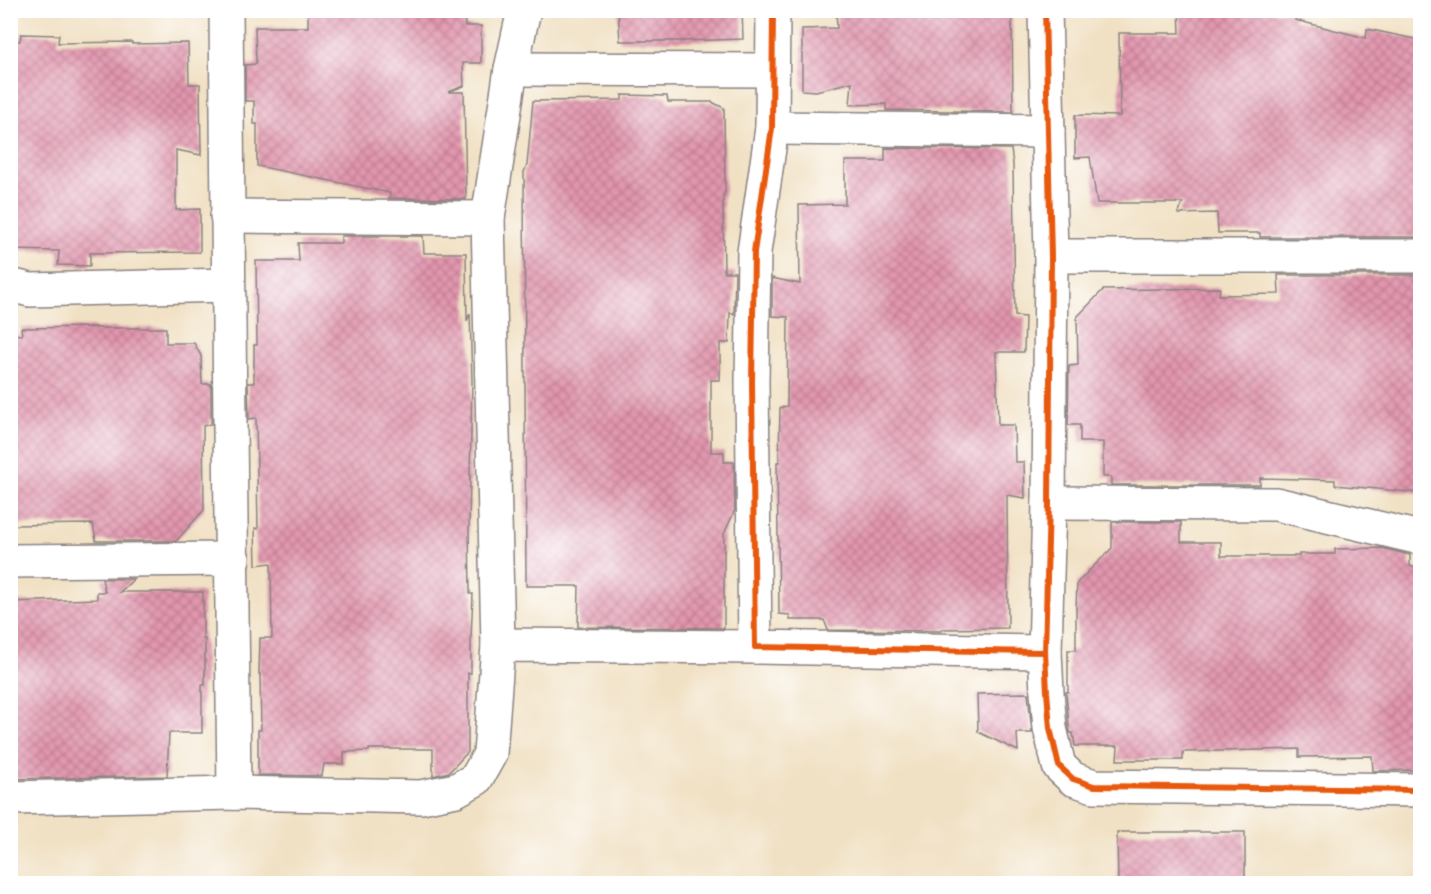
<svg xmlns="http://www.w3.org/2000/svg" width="1431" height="894" font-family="'EB Garamond',serif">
  <defs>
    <pattern id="building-cross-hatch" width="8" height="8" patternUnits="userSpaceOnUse" patternTransform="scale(1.5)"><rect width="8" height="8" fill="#e397af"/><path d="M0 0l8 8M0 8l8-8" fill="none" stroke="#b87b90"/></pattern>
  </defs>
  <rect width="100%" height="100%" fill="#fff"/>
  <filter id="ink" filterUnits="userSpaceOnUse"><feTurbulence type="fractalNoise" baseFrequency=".0167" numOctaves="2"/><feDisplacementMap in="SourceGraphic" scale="12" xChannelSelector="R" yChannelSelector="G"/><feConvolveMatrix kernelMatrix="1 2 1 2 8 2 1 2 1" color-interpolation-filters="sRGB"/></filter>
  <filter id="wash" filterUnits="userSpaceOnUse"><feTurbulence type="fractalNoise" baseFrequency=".008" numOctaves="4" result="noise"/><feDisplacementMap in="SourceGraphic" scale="24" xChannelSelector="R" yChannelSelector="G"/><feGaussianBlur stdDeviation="1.35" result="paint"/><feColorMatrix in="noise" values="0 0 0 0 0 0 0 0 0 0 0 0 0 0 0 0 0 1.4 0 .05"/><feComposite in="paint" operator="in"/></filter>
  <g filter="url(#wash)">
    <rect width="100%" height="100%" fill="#f1e1c4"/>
    <g id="blocks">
      <!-- building -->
      <g fill="url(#building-cross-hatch)">
        <polygon points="308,10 464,10 465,26 481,26 481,63 463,63 464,86 448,92 464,92 466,199 389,198 390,193 257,166 257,124 254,124 254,101 245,101 245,65 256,64 255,27 308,27"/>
        <polygon points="618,10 742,10 743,39 683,41 620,41"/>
        <polygon points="836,10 1012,10 1013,112 886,110 886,104 850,105 852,82 816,91 802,90 802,29 837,28"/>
        <polygon points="1179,10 1295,12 1295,20 1366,38 1367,29 1420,40 1420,237 1260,237 1260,233 1218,233 1217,213 1178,214 1183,203 1097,203 1090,157 1075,158 1075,115 1120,116 1119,33 1180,33"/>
        <polygon points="21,34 59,35 58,43 132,42 132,44 188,43 189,84 200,84 201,155 176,150 176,210 200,209 200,252 90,253 90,266 58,265 59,251 10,250 10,41 20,41"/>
        <polygon points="622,95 667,96 668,102 712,102 724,108 725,192 723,196 724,272 735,272 734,314 730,313 729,343 720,343 720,380 711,380 711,452 724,452 724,462 734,462 735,510 724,534 724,628 578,627 579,586 526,586 524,172 527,165 533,101 622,100"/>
        <polygon points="885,148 1011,149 1013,165 1015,316 1025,317 1024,352 996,352 998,425 1014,425 1015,462 1024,462 1025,498 1007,495 1008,628 942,629 941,631 828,630 824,620 790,620 790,615 779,614 777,462 779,462 780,408 787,406 788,317 772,316 772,278 800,284 799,205 845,204 845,161 885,161"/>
        <polygon points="341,236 423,236 424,253 466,253 467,321 470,313 472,382 469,526 470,594 473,594 471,638 471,673 468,673 468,752 449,772 433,776 433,749 369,749 369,751 344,752 344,764 324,764 322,776 258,775 258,730 261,730 260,674 259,674 260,638 272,638 271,563 256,565 255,528 258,529 256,418 249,419 248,383 254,383 254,345 257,345 256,261 299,261 298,243 341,243"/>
        <polygon points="1278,275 1420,275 1420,493 1335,485 1335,480 1260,478 1260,485 1111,485 1111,477 1103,477 1103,442 1080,442 1080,425 1068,425 1069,366 1078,365 1077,317 1103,290 1220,288 1219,295 1279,294"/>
        <polygon points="96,327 96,328 166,328 166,343 194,343 201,356 202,384 211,384 211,424 203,426 204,510 176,541 96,541 93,524 10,525 10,334 22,335 21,328"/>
        <polygon points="1112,522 1181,522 1181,542 1221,542 1221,556 1299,556 1299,554 1335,554 1335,549 1382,548 1410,555 1410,566 1420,570 1420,770 1373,771 1372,756 1299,757 1299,749 1183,752 1183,760 1117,760 1118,746 1075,746 1073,733 1070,733 1069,725 1066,692 1068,692 1068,650 1076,650 1076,608 1077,583 1112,548"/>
        <polygon points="102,579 134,579 120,592 203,592 203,639 205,639 205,685 202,685 202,733 169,733 167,776 10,779 10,602 97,599 97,592 105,592"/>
        <polygon points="1028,693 1032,733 1017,733 1018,751 978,732 977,694"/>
        <polygon points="1117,832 1245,832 1245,884 1118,884"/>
      </g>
    </g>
  </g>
  <g filter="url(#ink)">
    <use href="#blocks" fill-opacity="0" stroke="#8a8280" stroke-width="1.5"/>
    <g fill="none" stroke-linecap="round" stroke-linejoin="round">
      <defs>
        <g id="minor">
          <path d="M 226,10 C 227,271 232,532 234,793"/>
          <polyline points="773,10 772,128 754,252 752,382 755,647 1045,652"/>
          <polyline points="1045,10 1051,256 1049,503 1045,652 1047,692 1050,728 1059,766 1073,779 1094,786 1420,790"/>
          <polyline points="511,69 772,70"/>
          <polyline points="772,128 1048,131"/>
          <polyline points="227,216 488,218"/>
          <polyline points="1051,256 1420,256"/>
          <polyline points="10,285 30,290 228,285"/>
          <polyline points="1049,503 1276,504 1420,538"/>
          <polyline points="10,561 233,559"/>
          <polyline points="498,645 488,218 511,69 524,10"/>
          <polyline points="10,798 234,793 421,797 456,790 476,779 490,754 498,645 755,647"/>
        </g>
      </defs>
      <!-- minor casing -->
      <use href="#minor" stroke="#8a8280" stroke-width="36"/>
      <!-- minor -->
      <use href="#minor" stroke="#fff" stroke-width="33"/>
      <defs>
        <g id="cycleway">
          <polyline points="773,10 772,128 754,252 752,382 755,647 1045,652"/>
          <polyline points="1045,10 1051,256 1049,503 1045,652 1047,692 1050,728 1059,766 1073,779 1094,786 1420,790"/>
        </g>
      </defs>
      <!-- cycleway casing -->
      <use href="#cycleway" stroke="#fff" stroke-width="10"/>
      <!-- cycleway -->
      <use href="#cycleway" stroke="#e8590c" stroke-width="6"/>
    </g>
  </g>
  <!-- margin -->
  <rect width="1431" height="894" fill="none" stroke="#fff" stroke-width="36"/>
</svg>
